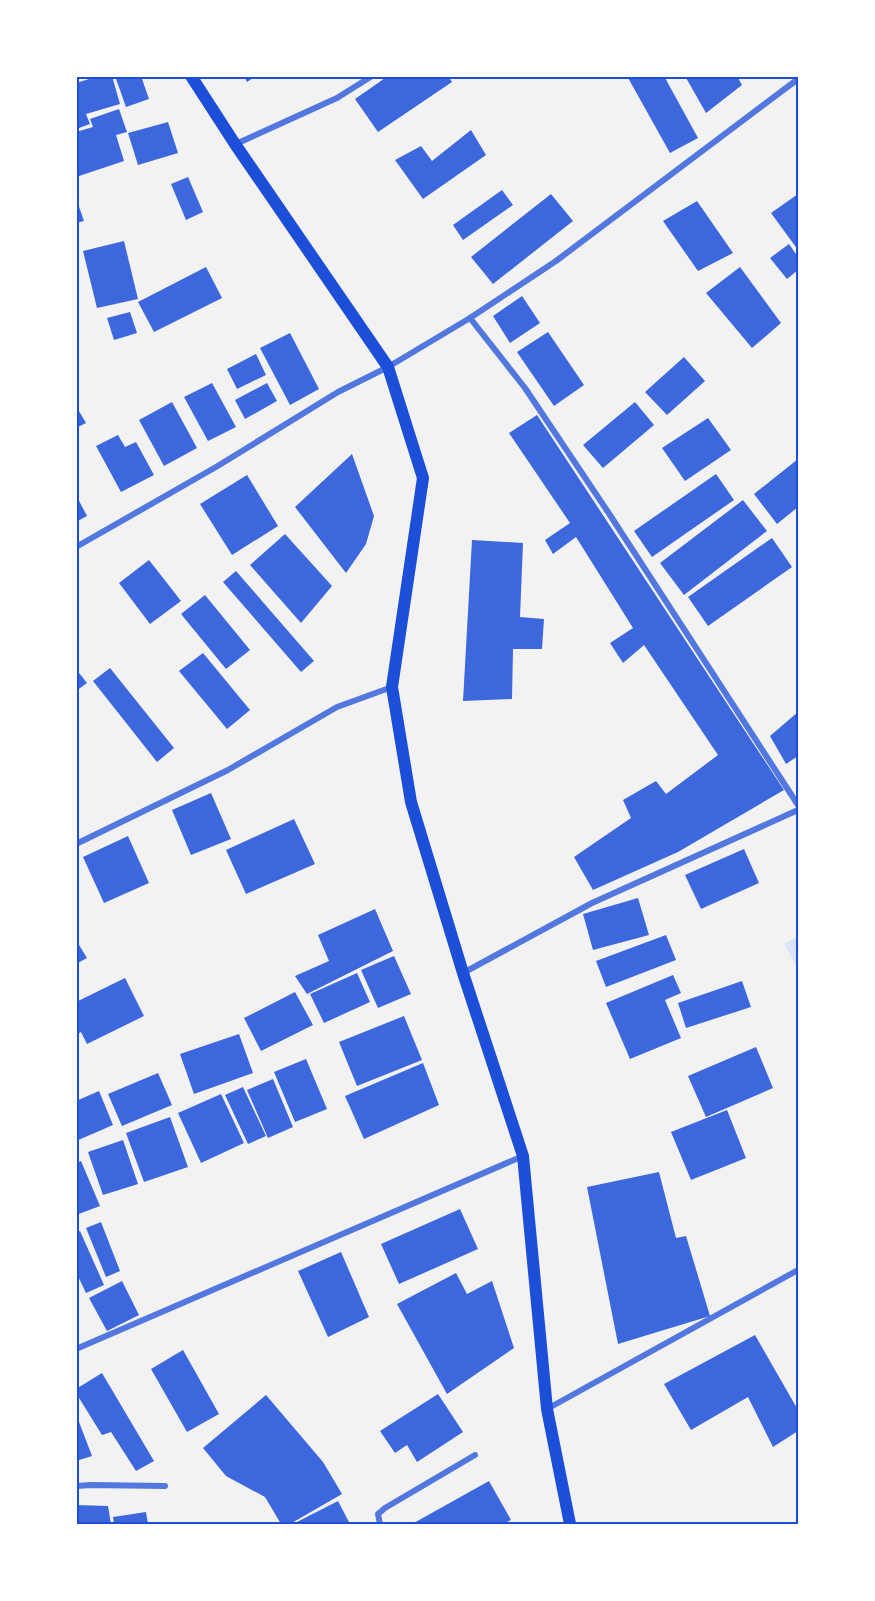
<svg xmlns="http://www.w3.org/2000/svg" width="875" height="1601" font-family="'DejaVu Sans',sans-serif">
  <rect width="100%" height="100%" fill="#f2f2f2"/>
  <!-- green -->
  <polygon fill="#dbe4f7" points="798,936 798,969 784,944"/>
  <!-- building -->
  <g fill="#3d67dc">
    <polygon points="99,76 112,76 120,104 86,114 90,124 79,128 76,121 76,83"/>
    <polygon points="115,76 141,76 149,99 126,107"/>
    <polygon points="244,76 256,76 247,82"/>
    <polygon points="388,76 448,76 452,82 378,132 355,99"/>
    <polygon points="627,76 664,76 698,138 670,153"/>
    <polygon points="685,76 737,76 742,85 706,113"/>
    <polygon points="119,109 127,132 116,135 124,161 76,177 76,132 93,127 90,119"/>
    <polygon points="168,122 178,153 138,165 128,133"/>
    <polygon points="471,130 486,155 423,199 395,160 421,146 432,161"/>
    <polygon points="188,177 203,212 186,220 171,184"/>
    <polygon points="502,190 513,205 463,240 453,225"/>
    <polygon points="551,194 573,221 493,284 471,257"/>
    <polygon points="798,194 798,250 771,213"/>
    <polygon points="76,198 84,221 76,223"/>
    <polygon points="697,201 733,253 698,271 663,221"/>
    <polygon points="124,241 138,299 97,308 83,251"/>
    <polygon points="789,244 798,257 798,270 787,279 770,258"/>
    <polygon points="206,267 222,298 154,332 138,302"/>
    <polygon points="740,267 781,323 752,348 706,293"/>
    <polygon points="522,296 540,323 510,343 493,316"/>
    <polygon points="130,312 137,333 114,340 107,318"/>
    <polygon points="548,332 584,385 554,406 517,352"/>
    <polygon points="290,333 319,389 290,405 260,348"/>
    <polygon points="256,354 266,375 237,389 227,369"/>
    <polygon points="684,357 705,381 667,415 645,392"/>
    <polygon points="212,383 236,427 208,441 184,397"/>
    <polygon points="267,383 277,401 245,419 235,400"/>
    <polygon points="172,402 197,448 164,466 139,420"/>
    <polygon points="635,402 654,425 603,468 583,445"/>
    <polygon points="76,406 86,423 76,428"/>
    <polygon points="537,415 784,790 678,852 593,890 574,857 631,818 623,800 656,781 666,794 718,755 644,645 623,663 610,643 633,628 576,537 553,554 545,540 570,523 509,433"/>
    <polygon points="708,418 731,450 685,481 662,448"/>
    <polygon points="118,435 125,447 136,442 154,475 121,492 96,446"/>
    <polygon points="352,454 374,516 366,544 346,573 295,507"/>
    <polygon points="798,459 798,507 777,524 754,494"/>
    <polygon points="716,474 734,500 652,557 634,531"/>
    <polygon points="247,475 278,526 232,555 200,504"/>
    <polygon points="76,495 87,516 76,522"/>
    <polygon points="743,500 767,531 684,595 660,563"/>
    <polygon points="285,534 332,586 301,623 250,565"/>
    <polygon points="772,538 792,567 708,626 688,597"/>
    <polygon points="472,540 523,543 520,617 544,619 542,649 513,649 512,699 463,701"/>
    <polygon points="149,560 181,601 150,624 119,583"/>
    <polygon points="236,571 314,661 301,672 223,582"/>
    <polygon points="205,595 250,650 226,669 181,614"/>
    <polygon points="203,653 250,710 227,729 179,671"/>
    <polygon points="110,668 174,748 157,762 93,681"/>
    <polygon points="76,669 87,683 76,691"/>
    <polygon points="798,712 798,756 786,764 770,736"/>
    <polygon points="211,793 231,839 191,855 172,810"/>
    <polygon points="294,819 315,864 246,894 226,850"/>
    <polygon points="128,836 149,883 104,903 83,857"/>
    <polygon points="744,849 759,883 701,909 685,875"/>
    <polygon points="638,898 649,935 593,950 583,914"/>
    <polygon points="375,909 393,951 307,994 295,976 329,961 318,935"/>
    <polygon points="666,935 676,960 606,987 596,961"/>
    <polygon points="76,940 87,958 76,964"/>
    <polygon points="394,956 411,994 378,1008 361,970"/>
    <polygon points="357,973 370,1002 324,1023 310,994"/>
    <polygon points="673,975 681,993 665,1000 681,1038 630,1059 606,1003"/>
    <polygon points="125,978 144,1016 87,1044 81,1032 76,1035 76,1002"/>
    <polygon points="742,981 751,1007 686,1028 678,1003"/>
    <polygon points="295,992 313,1025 261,1051 244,1018"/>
    <polygon points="404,1016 422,1060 357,1086 339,1042"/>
    <polygon points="239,1034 253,1073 194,1094 180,1054"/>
    <polygon points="756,1047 773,1088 706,1117 688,1076"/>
    <polygon points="306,1059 327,1109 295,1122 274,1072"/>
    <polygon points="423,1063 439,1105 364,1139 345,1096"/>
    <polygon points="158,1073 172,1105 122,1126 108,1094"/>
    <polygon points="273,1079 293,1127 268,1138 247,1090"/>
    <polygon points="243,1087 266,1136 248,1144 225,1095"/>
    <polygon points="99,1091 113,1125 76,1141 76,1101"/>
    <polygon points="221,1094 244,1143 201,1163 178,1113"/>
    <polygon points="727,1110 746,1158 691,1180 671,1132"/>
    <polygon points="170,1117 188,1167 144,1182 126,1133"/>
    <polygon points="123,1140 138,1184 103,1195 88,1152"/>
    <polygon points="81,1161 100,1206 76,1215 76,1163"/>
    <polygon points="659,1172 676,1238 686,1236 710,1316 618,1344 587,1187"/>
    <polygon points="460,1209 478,1249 399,1284 381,1244"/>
    <polygon points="101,1222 120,1271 106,1277 86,1228"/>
    <polygon points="80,1231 104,1285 86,1293 76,1272 76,1233"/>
    <polygon points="341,1252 369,1317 328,1337 298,1271"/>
    <polygon points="456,1273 467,1294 492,1281 514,1348 447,1394 397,1304"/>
    <polygon points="122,1281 139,1315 107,1331 89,1298"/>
    <polygon points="755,1335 798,1410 798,1431 773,1447 748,1397 691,1430 664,1384"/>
    <polygon points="183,1350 219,1414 187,1432 151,1369"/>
    <polygon points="102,1373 154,1461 136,1471 111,1432 102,1435 76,1393 76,1389"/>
    <polygon points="438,1394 463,1432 417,1462 407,1445 395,1453 380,1431"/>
    <polygon points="266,1395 323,1462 342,1494 290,1524 281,1524 265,1497 226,1476 203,1448"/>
    <polygon points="76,1414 92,1456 76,1461"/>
    <polygon points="489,1481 511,1520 503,1524 412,1524"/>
    <polygon points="338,1501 350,1524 293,1524"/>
    <polygon points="76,1505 108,1506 111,1524 76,1524"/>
    <polygon points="146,1512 148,1524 114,1524 113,1517"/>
  </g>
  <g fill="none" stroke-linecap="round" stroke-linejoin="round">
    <!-- minor -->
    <g stroke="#5277de" stroke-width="6">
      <polyline points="236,144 337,98 372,76"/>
      <polyline points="470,318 525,388 608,512 798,805"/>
      <polyline points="76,547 216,467 338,392 388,367 470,318 556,261 798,79"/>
      <polyline points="76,844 228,770 337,707 392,687"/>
      <polyline points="463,973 592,903 798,810"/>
      <polyline points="76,1349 523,1156"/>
      <polyline points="547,1409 798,1270"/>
      <polyline points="76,1486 91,1485 165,1486"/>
      <polyline points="380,1524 378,1514 385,1508 475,1455"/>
    </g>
    <!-- secondary -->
    <polyline stroke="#1d4ed8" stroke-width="12" points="191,76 235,144 388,367 423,478 392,687 411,802 463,973 523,1156 547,1409 570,1524"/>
  </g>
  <!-- border -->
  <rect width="875" height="1601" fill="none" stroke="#ffffff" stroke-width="156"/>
  <rect x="78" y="78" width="719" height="1445" fill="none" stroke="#1d4ed8" stroke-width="2"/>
</svg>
